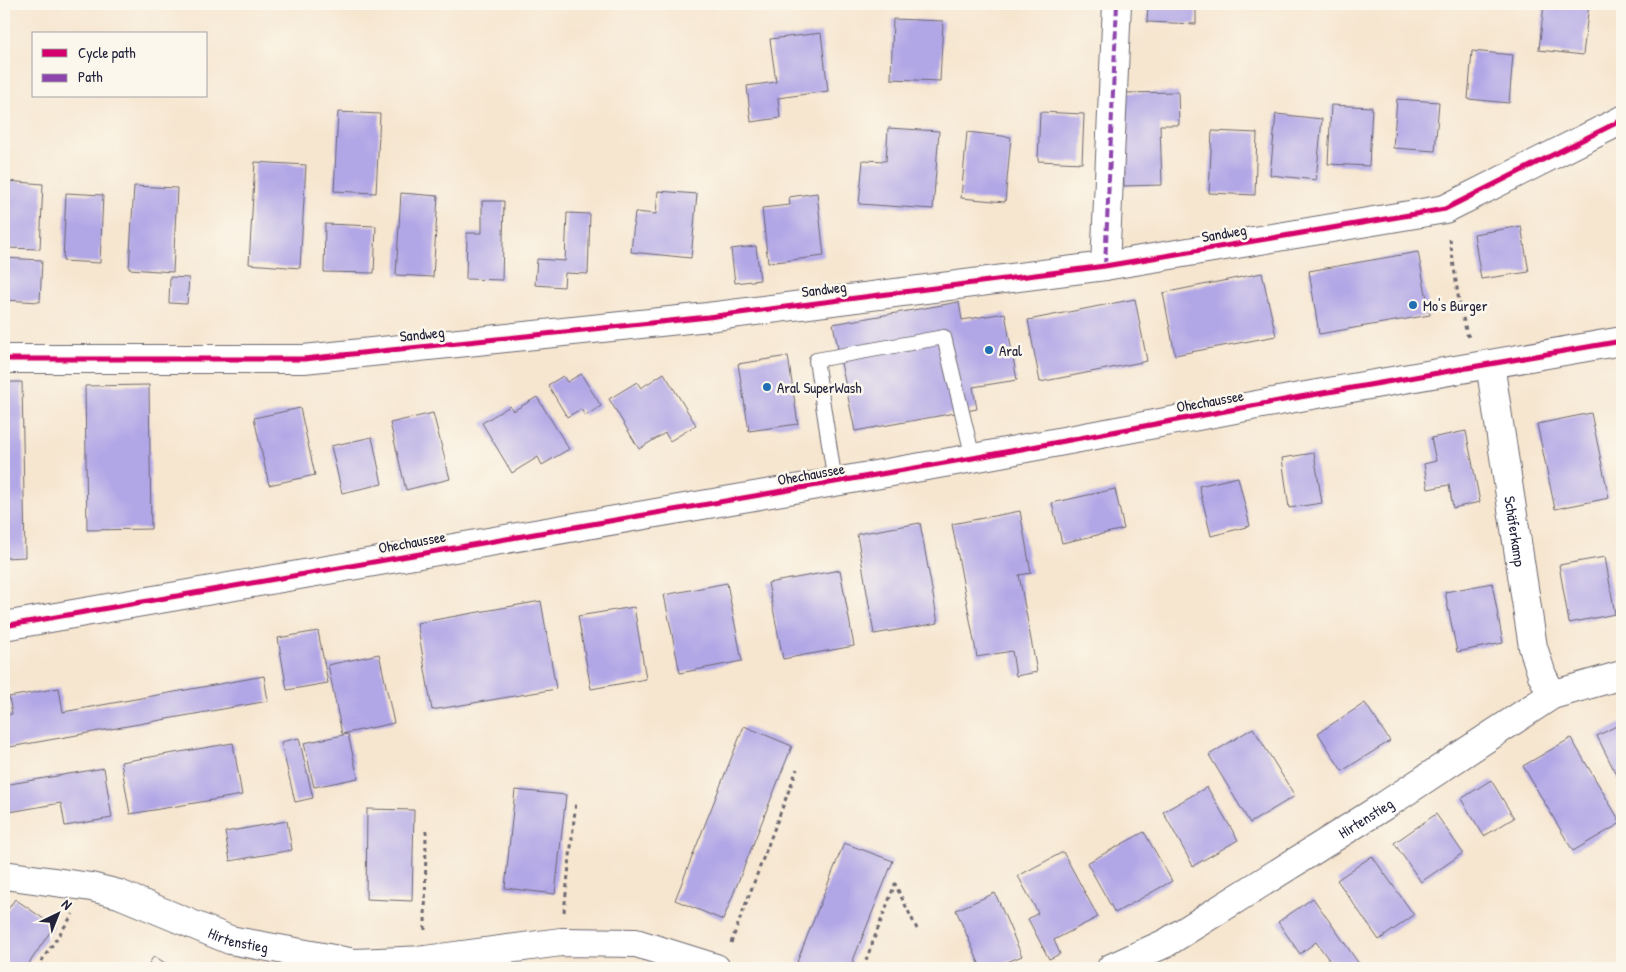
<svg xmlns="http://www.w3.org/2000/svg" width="1626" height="972" font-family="'Patrick Hand',sans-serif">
  <rect width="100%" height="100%" fill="#fbf7ec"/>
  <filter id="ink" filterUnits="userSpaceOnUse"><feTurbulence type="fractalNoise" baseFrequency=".02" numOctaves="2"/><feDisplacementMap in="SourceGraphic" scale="10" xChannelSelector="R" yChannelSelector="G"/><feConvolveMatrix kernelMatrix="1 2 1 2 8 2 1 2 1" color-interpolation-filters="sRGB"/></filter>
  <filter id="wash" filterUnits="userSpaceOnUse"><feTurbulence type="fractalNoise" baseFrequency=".0096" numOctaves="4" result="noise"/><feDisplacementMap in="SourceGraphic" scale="20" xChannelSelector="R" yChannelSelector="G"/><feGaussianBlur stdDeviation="1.12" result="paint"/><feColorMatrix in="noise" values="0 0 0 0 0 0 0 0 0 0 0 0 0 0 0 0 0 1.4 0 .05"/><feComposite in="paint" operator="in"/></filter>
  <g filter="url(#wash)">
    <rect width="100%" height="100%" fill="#f6e6d0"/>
    <g id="blocks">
      <!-- building -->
      <g fill="#b2a7e6">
        <polygon points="1148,4 1196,4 1196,24 1147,22"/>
        <polygon points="1544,4 1589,4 1583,55 1539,50"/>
        <polygon points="893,19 943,21 940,81 891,79"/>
        <polygon points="821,33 828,91 778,98 780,118 751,122 747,86 776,82 770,39"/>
        <polygon points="1472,51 1513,55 1509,103 1468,99"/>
        <polygon points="1178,92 1179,125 1160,125 1162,185 1124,186 1122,93"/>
        <polygon points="1397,99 1439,102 1435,151 1393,148"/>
        <polygon points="1331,105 1372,107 1369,166 1328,164"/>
        <polygon points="338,112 380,114 376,193 334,191"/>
        <polygon points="1040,112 1084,114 1082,163 1038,161"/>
        <polygon points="1276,114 1322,119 1316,180 1270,175"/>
        <polygon points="888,128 939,131 933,209 859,204 863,160 886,161"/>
        <polygon points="1212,131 1257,133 1255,195 1209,193"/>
        <polygon points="967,132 1011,137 1005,202 961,198"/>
        <polygon points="255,162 306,165 300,268 249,264"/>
        <polygon points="6,181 43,184 40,249 4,248"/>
        <polygon points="134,186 177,188 173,272 129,269"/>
        <polygon points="658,191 697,194 691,258 631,252 635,212 656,214"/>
        <polygon points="66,193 103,195 100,263 63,261"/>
        <polygon points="401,193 438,196 433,277 396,275"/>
        <polygon points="817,193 824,256 768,263 762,208 790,205 789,197"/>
        <polygon points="482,201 504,201 502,280 466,279 467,233 482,233"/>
        <polygon points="567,213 590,214 588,274 565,273 564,287 535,285 537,259 565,261"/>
        <polygon points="325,224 376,226 374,273 324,272"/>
        <polygon points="1521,226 1529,272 1481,279 1474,234"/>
        <polygon points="756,246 760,280 735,283 731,249"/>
        <polygon points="1418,252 1430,315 1319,334 1309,271"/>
        <polygon points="4,258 42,260 40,302 4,300"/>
        <polygon points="1262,273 1276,336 1175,355 1163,293"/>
        <polygon points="170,277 189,278 187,304 169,303"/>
        <polygon points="1135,299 1147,361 1040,382 1028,320"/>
        <polygon points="959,302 962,320 1005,313 1017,380 973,387 977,409 855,431 833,324"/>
        <polygon points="788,356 798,424 749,431 738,364"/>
        <polygon points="664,373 696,425 670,441 665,433 639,449 609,399 637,382 641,388"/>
        <polygon points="581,374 601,406 585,416 581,409 567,417 548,385 563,376 567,382"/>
        <polygon points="4,382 22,382 25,557 4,558"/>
        <polygon points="149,385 151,529 87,530 85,386"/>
        <polygon points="537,397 569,449 542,465 538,457 512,473 482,423 510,406 513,411"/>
        <polygon points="300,408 315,475 269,485 254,418"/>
        <polygon points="433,413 450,479 406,490 390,423"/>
        <polygon points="1591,413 1609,498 1555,509 1537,424"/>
        <polygon points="1466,431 1480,502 1453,508 1449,485 1428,489 1424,464 1436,461 1431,438"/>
        <polygon points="372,437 382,484 342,493 331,446"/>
        <polygon points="1314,453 1322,503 1289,508 1282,458"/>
        <polygon points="1238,477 1250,526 1211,536 1199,486"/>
        <polygon points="1115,489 1124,529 1062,543 1052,503"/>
        <polygon points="1020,511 1031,573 1019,575 1037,672 1016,676 1012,651 977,657 952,524"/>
        <polygon points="920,523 938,623 874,634 857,534"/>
        <polygon points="1605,557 1615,614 1569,623 1559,565"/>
        <polygon points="840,570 854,646 783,659 768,583"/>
        <polygon points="727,583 742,661 680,673 664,595"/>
        <polygon points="1492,583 1503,643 1457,652 1445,592"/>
        <polygon points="541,601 556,689 432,710 417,623"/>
        <polygon points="634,607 646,679 591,689 578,616"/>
        <polygon points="318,631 328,683 287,690 278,638"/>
        <polygon points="379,654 394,723 342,734 328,665"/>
        <polygon points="264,676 268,701 4,748 4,715 12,714 9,697 59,688 63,712"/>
        <polygon points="1365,703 1390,741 1342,771 1318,733"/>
        <polygon points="1622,723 1622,786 1597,736"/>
        <polygon points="744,726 792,746 723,920 675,900"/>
        <polygon points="1253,728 1295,796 1250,823 1209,755"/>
        <polygon points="348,734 358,778 314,787 304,743"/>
        <polygon points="299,738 313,798 295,802 281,742"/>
        <polygon points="1571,738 1621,823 1573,851 1523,766"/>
        <polygon points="233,743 242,795 130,814 121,762"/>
        <polygon points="104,768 112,818 65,826 61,803 4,813 4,785"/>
        <polygon points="1491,780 1514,818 1484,836 1461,799"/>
        <polygon points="1207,787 1238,840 1193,866 1163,812"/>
        <polygon points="515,790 566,795 555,894 505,888"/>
        <polygon points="367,809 414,810 412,901 366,899"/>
        <polygon points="1436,814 1463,853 1421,882 1394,843"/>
        <polygon points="287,821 292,850 230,861 225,832"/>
        <polygon points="1144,832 1172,881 1115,913 1087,863"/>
        <polygon points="844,843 893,861 850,968 813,968 797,962"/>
        <polygon points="1063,852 1098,917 1054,940 1060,954 1049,959 1028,919 1038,913 1018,876"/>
        <polygon points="1372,856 1414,915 1379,940 1337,880"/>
        <polygon points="995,893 1022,956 993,968 981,968 956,910"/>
        <polygon points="1313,898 1362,968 1335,968 1316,942 1300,954 1278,922"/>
        <polygon points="15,899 54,926 26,968 4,968 4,915"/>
        <polygon points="154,956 173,968 146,968"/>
      </g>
    </g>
  </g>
  <g filter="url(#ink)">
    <use href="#blocks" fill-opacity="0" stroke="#6c676f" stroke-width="1"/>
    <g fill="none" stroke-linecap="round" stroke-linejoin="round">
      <defs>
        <polyline id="service" points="835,482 816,360 944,337 973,458"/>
        <g id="minor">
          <polyline points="1105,266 1117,4"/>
          <polyline points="4,359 304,359 708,317 1105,266 1445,209 1622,120"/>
          <path id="s1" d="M 1490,364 L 1533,647 L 1542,675 L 1552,695"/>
          <path id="s2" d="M 4,875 L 91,887 L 119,894 L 230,940 L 355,963 L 425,960 L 561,942 L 636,943 L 716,968"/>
          <path id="s3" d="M 1111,968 L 1166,943 L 1384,806 L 1552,695 L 1622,675"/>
        </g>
        <polyline id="primary" points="4,626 973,458 1300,397 1622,341"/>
      </defs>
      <!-- service casing -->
      <use href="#service" stroke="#6c676f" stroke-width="16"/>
      <!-- minor casing -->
      <use href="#minor" stroke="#6c676f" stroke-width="30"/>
      <!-- primary casing -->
      <use href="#primary" stroke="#6c676f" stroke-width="30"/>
      <!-- path -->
      <g stroke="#6c676f" stroke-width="3" stroke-dasharray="4 4" stroke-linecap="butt">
        <polyline points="1450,239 1459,302 1467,334 1470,338"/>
        <polyline points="564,912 576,801"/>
        <polyline points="425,930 426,831"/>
        <polyline points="731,943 797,769"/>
        <polyline points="37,968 73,914"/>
        <polyline points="863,968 895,884 918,931"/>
      </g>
      <!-- service -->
      <use href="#service" stroke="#fff" stroke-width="14"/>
      <!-- minor -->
      <use href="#minor" stroke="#fff" stroke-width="28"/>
      <!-- primary -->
      <use href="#primary" stroke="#fff" stroke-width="28"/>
      <!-- quiet -->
      <polyline stroke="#8e44ad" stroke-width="4" stroke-dasharray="8 4" stroke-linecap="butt" points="1105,266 1117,4"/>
      <defs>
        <g id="cycleway">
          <polyline points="4,359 304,359 708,317 1105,266 1445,209 1622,120"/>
          <polyline points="4,626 973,458 1300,397 1622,341"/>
        </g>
      </defs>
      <!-- cycleway casing -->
      <use href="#cycleway" stroke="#fbf7ec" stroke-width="8"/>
      <!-- cycleway -->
      <use href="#cycleway" stroke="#d6006c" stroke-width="5"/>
    </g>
  </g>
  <!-- markers -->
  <g fill="#1f6fb2" stroke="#fbf7ec" stroke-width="2">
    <circle cx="1413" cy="305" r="5"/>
    <circle cx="989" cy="350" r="5"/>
    <circle cx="767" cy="387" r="5"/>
  </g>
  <g text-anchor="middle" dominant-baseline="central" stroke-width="5" stroke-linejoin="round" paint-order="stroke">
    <!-- street labels -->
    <g font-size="15" fill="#22223b" stroke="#fbf7ec">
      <text transform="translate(1224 233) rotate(-10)">Sandweg</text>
      <text transform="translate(824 289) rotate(-7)">Sandweg</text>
      <text transform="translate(422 334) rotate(-6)">Sandweg</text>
      <text transform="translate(1210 401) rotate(-10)">Ohechaussee</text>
      <text transform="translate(811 474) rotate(-10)">Ohechaussee</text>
      <text stroke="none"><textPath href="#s1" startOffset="169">Schäferkamp</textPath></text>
      <text transform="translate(412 542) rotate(-10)">Ohechaussee</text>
      <text stroke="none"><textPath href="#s3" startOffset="296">Hirtenstieg</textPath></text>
      <text stroke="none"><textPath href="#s2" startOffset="245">Hirtenstieg</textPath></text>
    </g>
    <!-- poi labels -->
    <g font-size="15" fill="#22223b" stroke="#fbf7ec" text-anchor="start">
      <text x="1423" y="305">Mo's Burger</text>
      <text x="999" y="350">Aral</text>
      <text x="777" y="387">Aral SuperWash</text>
    </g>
  </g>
  <!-- margin -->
  <rect width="1626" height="972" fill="none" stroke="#fbf7ec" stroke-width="20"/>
  <!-- legend -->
  <rect x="32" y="32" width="175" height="65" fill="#fbf7ec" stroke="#a4a2a5"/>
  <rect x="42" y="49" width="25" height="8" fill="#d6006c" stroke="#a4a2a5"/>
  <text x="78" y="58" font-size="15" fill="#22223b">Cycle path</text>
  <rect x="42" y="74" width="25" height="8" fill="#8e44ad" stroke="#a4a2a5"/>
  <text x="78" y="82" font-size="15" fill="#22223b">Path</text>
  <!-- north arrow -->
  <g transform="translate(58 914) rotate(43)" stroke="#fbf7ec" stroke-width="4" paint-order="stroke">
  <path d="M0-4L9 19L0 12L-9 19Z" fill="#22223b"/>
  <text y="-8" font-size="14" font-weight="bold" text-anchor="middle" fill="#22223b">N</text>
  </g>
</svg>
